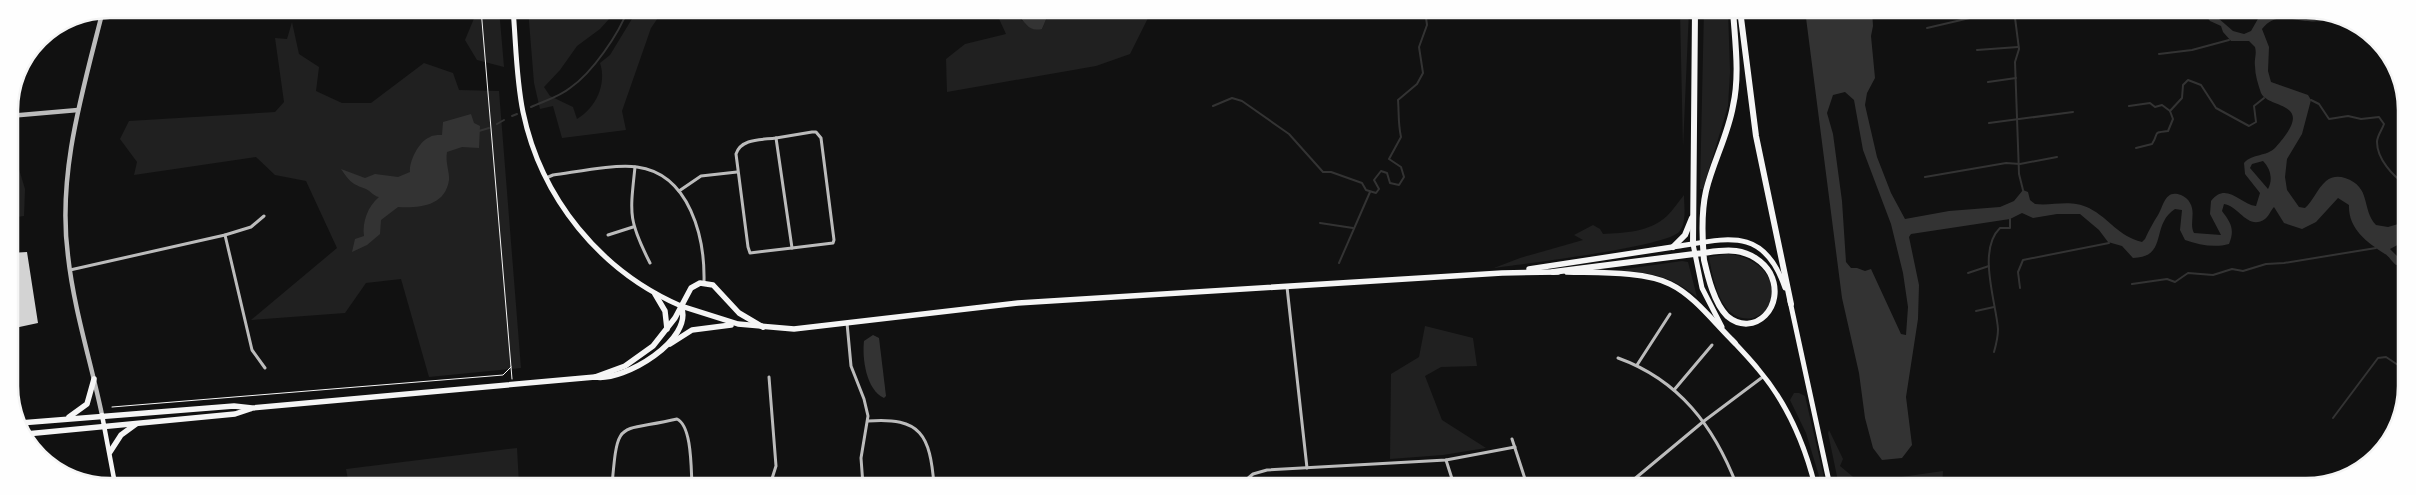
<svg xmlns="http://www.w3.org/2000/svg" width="2416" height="495" font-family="'Work Sans',sans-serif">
  <rect width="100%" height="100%" fill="#111"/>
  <!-- green -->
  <g fill="#202020">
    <polygon points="478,9 499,9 504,67 477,60 465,40"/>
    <path d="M 528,9 L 611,9 L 609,19 L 600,29 L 577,46 L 560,70 L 544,87 L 550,96 L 573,107 L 577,119 C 596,108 607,84 600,63 L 610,55 L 638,9 L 664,9 L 651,28 L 622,111 L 626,130 L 562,138 L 553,106 L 540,109 L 534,83 Z"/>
    <polygon points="995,10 1008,10 1018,15 1021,20 1042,29 1050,10 1152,10 1130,54 1096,66 947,92 946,59 965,44 1006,34"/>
    <polygon points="1680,10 1689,10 1683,147"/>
    <polygon points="1704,10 1728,10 1730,72 1728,106 1703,189 1700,189"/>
    <polygon points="292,22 299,54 319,67 316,91 342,103 371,103 424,63 453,73 459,90 499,91 521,368 429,377 401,279 366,283 345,313 251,320 337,248 306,181 275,175 256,157 134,175 137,162 120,139 129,121 275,112 284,102 275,38 287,39"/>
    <polygon points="18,166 25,189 24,216 10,218 9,167"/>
    <path d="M 1684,195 C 1684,206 1687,223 1679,232 C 1665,247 1522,264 1494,268 L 1520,258 L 1583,240 L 1574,235 L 1593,225 L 1600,229 L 1603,234 C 1624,233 1650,232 1667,216 C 1673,210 1678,202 1684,195 Z"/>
    <path d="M 1727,254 C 1752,255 1781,276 1770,304 C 1768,311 1759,316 1753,318 C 1721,324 1713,280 1709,257 Z"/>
    <path d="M 1682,261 L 1688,262 L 1697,297 C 1669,275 1654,274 1619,270 Z"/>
    <polygon points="1425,326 1473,338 1477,366 1441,367 1425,376 1442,420 1486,448 1443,455 1390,459 1391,374 1419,357"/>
    <polygon points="1794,393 1799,393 1805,396 1826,486 1822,486 1806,433 1790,400"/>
    <polygon points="1829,430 1843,459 1840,466 1864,486 1839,486 1828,433"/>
    <polygon points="517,448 519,485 349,485 346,469"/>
    <polygon points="1943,471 1942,486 1912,486 1901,477"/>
  </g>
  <!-- water -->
  <g fill="#333" fill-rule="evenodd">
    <path d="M 1008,10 L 1050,10 L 1042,29 C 1028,32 1027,23 1018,16 C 1016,13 1011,12 1008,10 Z"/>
    <path d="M 1805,10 L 1872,10 L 1873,26 L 1871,36 L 1875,78 L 1867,93 L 1865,105 L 1877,157 L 1891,193 L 1905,219 L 1949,211 L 2000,207 L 2014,201 L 2023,190 L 2028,192 L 2030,200 L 2035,204 C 2054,206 2070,199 2089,208 C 2110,219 2118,236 2142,242 L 2145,239 C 2149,230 2153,223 2158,215 C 2164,205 2165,189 2181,195 C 2185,197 2188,199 2190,203 C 2196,213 2189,224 2194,233 L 2221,235 L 2210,214 L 2211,201 C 2226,181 2240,204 2256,206 L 2260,193 L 2245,174 L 2244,163 C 2253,153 2266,157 2275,148 C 2319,100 2269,110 2261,93 C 2258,84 2255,75 2255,66 C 2254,59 2257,54 2255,47 L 2249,41 L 2231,41 L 2223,32 L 2221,26 L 2210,21 L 2202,11 L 2210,11 L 2233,31 L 2244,34 L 2251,31 L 2259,17 L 2273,11 L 2327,12 L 2355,26 L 2346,28 C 2326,17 2325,23 2305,21 C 2289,19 2274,13 2262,29 L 2269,47 L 2268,71 L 2271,82 L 2308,95 L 2311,100 L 2302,134 L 2287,159 L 2285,177 L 2287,190 L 2299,207 L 2305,208 C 2313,201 2317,189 2326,181 C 2332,176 2339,176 2345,178 C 2372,187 2361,209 2376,225 L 2388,227 L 2405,222 L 2405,241 L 2390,249 L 2400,259 L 2401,264 L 2396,265 C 2392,262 2389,256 2385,254 C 2366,242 2348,228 2349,205 L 2338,198 L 2316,222 L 2302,229 L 2284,223 L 2274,207 C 2271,210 2269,216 2265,219 C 2248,231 2239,206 2224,204 L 2222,211 C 2231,223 2235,229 2229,244 C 2215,248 2199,245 2185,240 L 2180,230 L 2182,210 L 2175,209 C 2150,225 2169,257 2133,258 L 2122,246 L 2108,242 L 2099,230 L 2080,214 L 2057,214 L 2033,218 L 2022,213 L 2010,219 L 1911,234 L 1909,237 L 1919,285 L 1918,319 L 1906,397 L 1912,445 L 1902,458 L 1882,460 L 1873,448 L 1865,418 L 1859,373 L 1842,298 ZM 1845,92 L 1854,100 L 1863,150 L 1891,224 L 1903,273 L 1908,307 L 1906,335 L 1901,334 L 1871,269 L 1865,271 L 1857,268 L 1851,268 L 1846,262 L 1842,201 L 1833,134 L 1827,113 L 1833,95 ZM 2263,161 C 2271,169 2273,180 2268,189 L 2250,168 L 2252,164 Z"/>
    <path d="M 471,114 L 474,123 L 480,126 L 479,148 L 462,147 L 447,152 C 445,163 450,173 449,180 C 445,207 418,208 398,207 L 381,220 L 380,234 L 367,245 L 352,252 L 355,239 L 364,236 C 362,222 368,206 379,197 C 373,196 371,191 366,189 C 352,184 350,182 341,169 L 365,178 L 375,174 L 398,177 L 410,172 C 409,161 419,141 430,137 C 433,135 439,135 442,135 L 443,122 Z"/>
    <path d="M 873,335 L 879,338 L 886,396 L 884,398 C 866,390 862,358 864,341 Z"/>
  </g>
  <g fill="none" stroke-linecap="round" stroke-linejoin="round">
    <!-- stream -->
    <g stroke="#333" stroke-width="2">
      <polyline points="2014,10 2019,49 2015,62 2019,174 2023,190"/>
      <polyline points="2164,15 2202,11"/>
      <polyline points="1927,28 2004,10"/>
      <polyline points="1977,50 2018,47"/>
      <polyline points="2159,54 2192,50 2229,40"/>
      <polyline points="1988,82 2016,78"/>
      <path d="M 2311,100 L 2319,104 L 2329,119 L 2348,116 L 2361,119 L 2379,117 L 2384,124 C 2382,130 2377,136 2377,142 C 2377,159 2393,176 2405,184"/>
      <path d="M 1213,106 L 1232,98 L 1242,101 L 1289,134 L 1323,172 L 1331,172 L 1362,183 L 1366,190 L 1376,193 L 1379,189 L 1374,180 L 1381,171 L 1387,173 L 1390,183 L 1399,185 L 1404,177 L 1401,167 L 1389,159 L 1401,137 C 1398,124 1399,112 1398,100 L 1417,84 L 1423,73 L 1419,47 L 1427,25 L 1425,10"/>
      <path d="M 2129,106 L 2150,103 L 2155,107 L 2162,105 L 2170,111 L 2173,119 L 2168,131 C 2151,133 2160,132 2152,144 L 2136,148"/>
      <path d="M 531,107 C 544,101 559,97 570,88 C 592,73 619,34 628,9"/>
      <polyline points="2170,111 2182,98 2183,85 2188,80 2201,85 2216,108 2249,126 2256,122 2254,106 2264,98"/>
      <polyline points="512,116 517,114"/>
      <polyline points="1989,123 2073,112"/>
      <polyline points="497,124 504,120"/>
      <polyline points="479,131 489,128"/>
      <polyline points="1925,177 2006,163 2020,164 2057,157"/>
      <polyline points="1320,223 1353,228"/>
      <polyline points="1339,263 1370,192"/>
      <polyline points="2400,265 2405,270"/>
      <polyline points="1968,273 1989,266"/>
      <polyline points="2132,284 2167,279 2175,282 2188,273 2213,275 2232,269 2243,271 2266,264 2284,263 2376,248"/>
      <polyline points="2020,288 2018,272 2023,260 2109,243"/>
      <polyline points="1976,311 1994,307"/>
      <path d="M 1994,352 C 1996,345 1998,337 1998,329 C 1996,302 1977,250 2000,228 L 2010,228 L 2010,219"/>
      <polyline points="2333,418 2378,358 2386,357 2398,365 2405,363"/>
    </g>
  </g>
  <!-- building -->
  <polygon fill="#d3d3d3" points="27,252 38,323 10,329 10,308 17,306 15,294 10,295 10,253"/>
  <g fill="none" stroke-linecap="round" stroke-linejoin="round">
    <!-- path -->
    <g stroke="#f5f5f5" stroke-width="1">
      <polyline points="481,9 512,379"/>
      <polyline points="112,407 503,375 511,367"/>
    </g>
    <!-- minor -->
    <g stroke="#bcbcbc" stroke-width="3">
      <path d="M 776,138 L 792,248 L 750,253 L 748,247 L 736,154 C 741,138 762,140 776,138 Z"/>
      <polyline points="776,138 812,132 816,132 821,138 834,240 833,243 792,248"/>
      <path d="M 635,167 C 630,214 628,220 650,263"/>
      <path d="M 546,178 L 553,175 C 576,172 614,164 637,167 C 690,174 705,238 704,282"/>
      <polyline points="679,191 701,176 737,172"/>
      <polyline points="225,235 252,350 265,368"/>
      <polyline points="608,235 633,227"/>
      <polyline points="70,270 225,235 251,227 264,216"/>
      <polyline points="1287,287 1307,468"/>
      <polyline points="847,323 851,366 864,399 868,416 861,458 863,485"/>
      <path d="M 1618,358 C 1679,380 1714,426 1737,486"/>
      <polyline points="1637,365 1670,314"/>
      <polyline points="769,377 776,466 770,485"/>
      <polyline points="1674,390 1712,345"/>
      <path d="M 868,421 C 921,417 930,435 934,485"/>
      <polyline points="1512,439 1527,485"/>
      <polyline points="1446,460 1454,485"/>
      <path d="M 612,485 C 618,417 617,433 677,419 C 692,426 691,469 692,485"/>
      <polyline points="1240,485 1253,474 1267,470 1446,460 1515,447"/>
      <polyline points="1626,486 1704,421 1764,376"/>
    </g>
    <!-- tertiary -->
    <g stroke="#bcbcbc" stroke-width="4.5">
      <polyline points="9,116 78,110"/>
      <path d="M 102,415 C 91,362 74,310 68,256 C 57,173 83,90 103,10"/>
    </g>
    <!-- secondary -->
    <polyline stroke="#f5f5f5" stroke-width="4.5" points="102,415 115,484"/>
    <!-- primary -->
    <g stroke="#f5f5f5" stroke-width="5">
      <path d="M 513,9 C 516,43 516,78 523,112 C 541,198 600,271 681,306"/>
      <polyline points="1693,244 1702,288 1722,327"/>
      <path d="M 1673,247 C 1726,239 1764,225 1785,288"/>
      <polyline points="1790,301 1830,486"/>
      <path d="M 1732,340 C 1741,350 1750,359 1758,369 C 1787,403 1804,442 1815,486"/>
    </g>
    <!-- trunk -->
    <g stroke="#f5f5f5" stroke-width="5.5">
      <polyline points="1529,269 1673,247"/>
      <path d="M 1567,272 C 1596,273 1644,271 1670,284 C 1695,296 1715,324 1735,343"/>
      <polyline points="655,294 665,311 667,329"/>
      <polyline points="681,306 738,324 794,329 1018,303 1502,273 1558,272"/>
      <polyline points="670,344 692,330 731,325"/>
      <polyline points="595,377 625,366 653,346 675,318 691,288 700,283 713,285 739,313 763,327"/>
      <polyline points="69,417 87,404 94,379"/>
      <path d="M 20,423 L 234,406 L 252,408 L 595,377 C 624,382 695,339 681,306"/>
      <polyline points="26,434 235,414 250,409"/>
      <polyline points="110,452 121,435 136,424"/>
    </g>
    <!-- motorway -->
    <g stroke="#f5f5f5" stroke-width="6">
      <polyline points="1740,10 1756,136 1791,304"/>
      <polyline points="1693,244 1695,10"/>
      <polyline points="1673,247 1685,235 1692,218"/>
      <path d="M 1553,272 L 1694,254 C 1707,253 1722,249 1736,251 C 1750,253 1763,261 1770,273 C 1787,306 1754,339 1727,316 C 1714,303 1708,277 1704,260 C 1702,237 1701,213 1706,191 C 1713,162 1728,135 1733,106 C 1740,75 1735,42 1733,10"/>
    </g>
  </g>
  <!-- crop -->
  <path d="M0 0H2416V495H0ZM110 18H2306A92 92 0 0 1 2398 110V386A92 92 0 0 1 2306 478H110A92 92 0 0 1 18 386V110A92 92 0 0 1 110 18Z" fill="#fefefe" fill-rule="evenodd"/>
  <path fill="none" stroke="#f5f5f5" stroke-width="2.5" d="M110 18H2306A92 92 0 0 1 2398 110V386A92 92 0 0 1 2306 478H110A92 92 0 0 1 18 386V110A92 92 0 0 1 110 18Z"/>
</svg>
